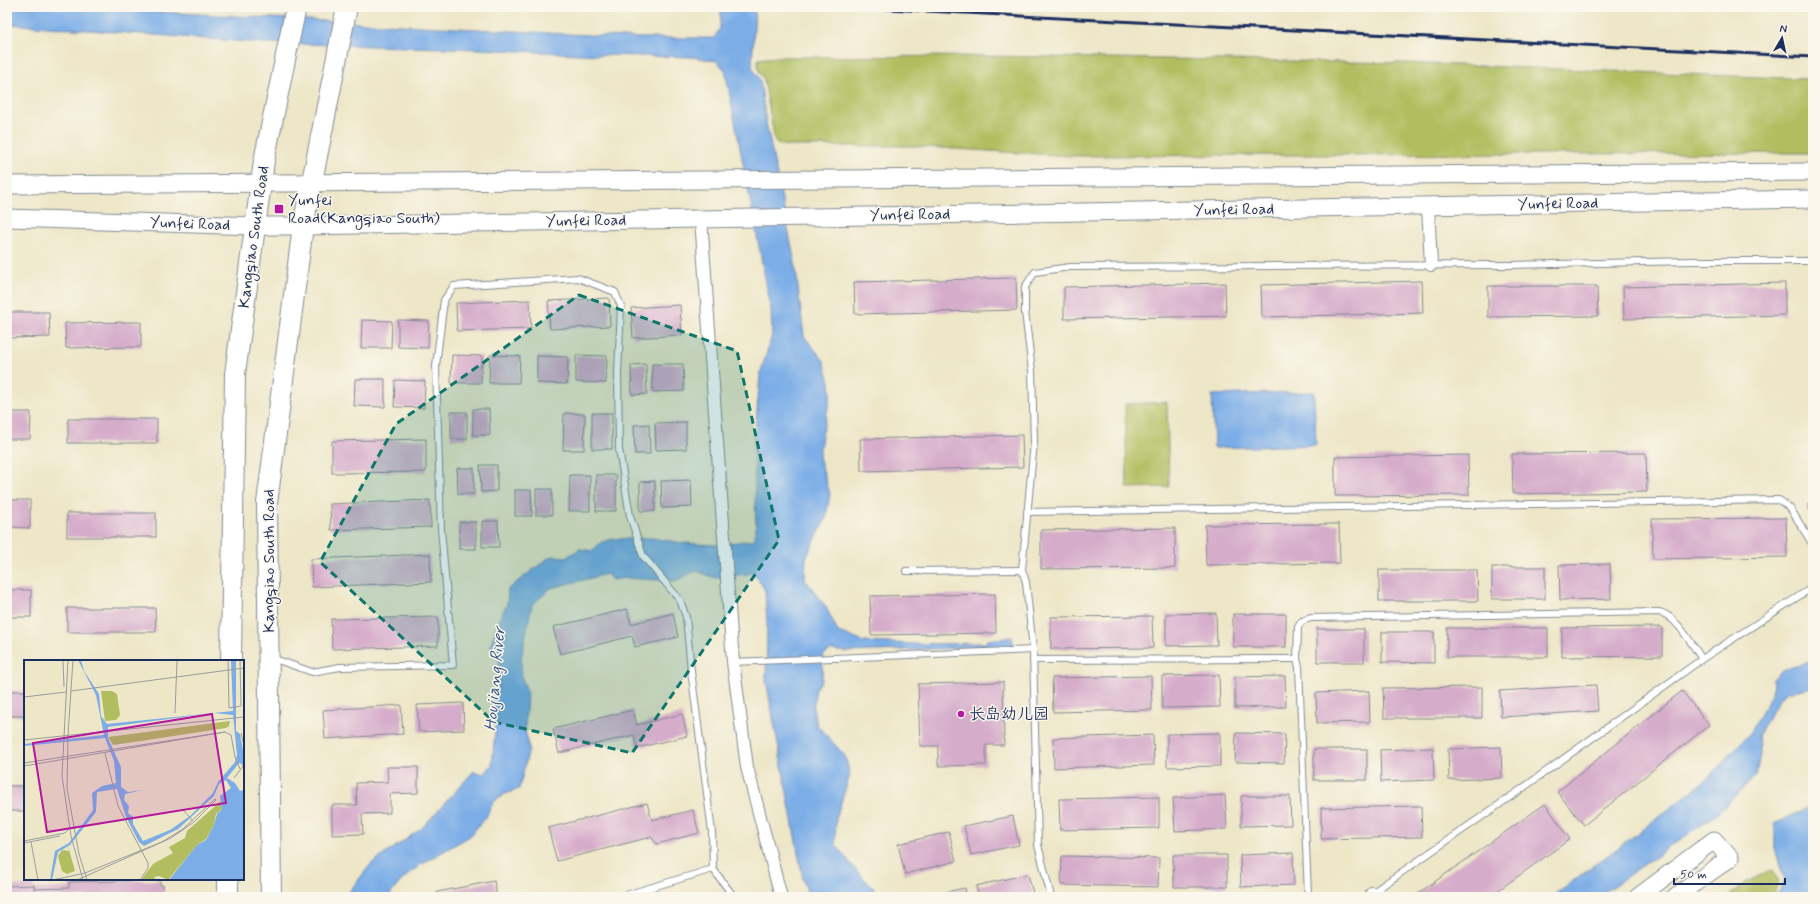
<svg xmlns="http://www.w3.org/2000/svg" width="1820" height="904" font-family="Mynerve,'LXGW WenKai TC',sans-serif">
  <rect width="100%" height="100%" fill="#fbf7ec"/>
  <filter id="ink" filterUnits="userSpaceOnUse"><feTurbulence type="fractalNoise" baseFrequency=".025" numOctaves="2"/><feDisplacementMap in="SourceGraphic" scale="8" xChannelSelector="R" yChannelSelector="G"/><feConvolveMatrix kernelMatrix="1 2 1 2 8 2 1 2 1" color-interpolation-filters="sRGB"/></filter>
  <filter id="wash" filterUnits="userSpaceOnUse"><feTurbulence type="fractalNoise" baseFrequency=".012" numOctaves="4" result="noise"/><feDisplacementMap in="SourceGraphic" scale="16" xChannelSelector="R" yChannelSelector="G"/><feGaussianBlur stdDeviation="0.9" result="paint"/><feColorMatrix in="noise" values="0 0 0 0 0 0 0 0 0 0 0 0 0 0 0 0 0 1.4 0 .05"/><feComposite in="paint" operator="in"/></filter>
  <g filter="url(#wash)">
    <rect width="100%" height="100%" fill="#ede6c7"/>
    <!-- green -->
    <g fill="#b1bd5f" stroke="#66765e">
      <polygon points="986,56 1406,63 1813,79 1813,153 1069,156 908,146 785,146 775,142 764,80 758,69 758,59 776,57"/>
      <polygon points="1167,402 1169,487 1127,488 1125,404"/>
      <polygon points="1773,869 1779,882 1772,897 1727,897 1747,882"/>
    </g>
    <!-- water -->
    <g fill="#7cade7" stroke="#4c6ea2">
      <polygon points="7,7 68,7 643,38 714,38 720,28 721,7 755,7 752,67 760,80 766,122 795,263 804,336 824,361 830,382 831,394 822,435 819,457 830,494 826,518 806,558 805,579 826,607 838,632 847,635 863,642 917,644 986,643 987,640 1012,637 1014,646 846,652 831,650 823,655 822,680 816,689 813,708 817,725 845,756 850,775 836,818 835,844 856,870 876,891 877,897 809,897 803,879 766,680 767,623 765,590 754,573 716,578 696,571 675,581 625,578 612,580 607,574 551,588 532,605 521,658 522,679 527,690 525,729 529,749 519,789 505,794 493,802 486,817 470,836 420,865 401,881 388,897 345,897 371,864 422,828 474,771 483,774 492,765 496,719 494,701 499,680 499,656 490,645 502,613 507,605 508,589 551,556 567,557 580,549 592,551 602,542 614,539 652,538 683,543 715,545 754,540 756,531 754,445 760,375 772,335 771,309 725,70 717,61 692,57 599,55 479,49 263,43 7,24"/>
      <polygon points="1314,392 1316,445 1214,448 1212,395"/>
      <polygon points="1813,661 1813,687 1787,692 1780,698 1758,736 1760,754 1756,776 1716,815 1597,897 1551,897 1626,842 1704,782 1751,732 1772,694 1773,679 1782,670"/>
      <polygon points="1813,805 1813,897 1776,897 1785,881 1775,849 1775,824"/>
    </g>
    <g id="blocks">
      <!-- building -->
      <g fill="#d5acca">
        <polygon points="1016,278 1017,310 855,314 854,282"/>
        <polygon points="1422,281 1423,313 1262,317 1261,285"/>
        <polygon points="1225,283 1226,316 1064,319 1064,287"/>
        <polygon points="1785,283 1785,315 1624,319 1623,287"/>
        <polygon points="1488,286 1597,286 1598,316 1488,317"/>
        <polygon points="609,298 610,326 550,329 548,301"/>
        <polygon points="530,300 531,329 457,331 456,303"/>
        <polygon points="680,305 682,335 633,338 631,308"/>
        <polygon points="7,312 49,312 50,337 7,338"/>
        <polygon points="362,320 392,321 391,348 361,348"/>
        <polygon points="398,320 429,321 428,348 398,347"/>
        <polygon points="141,322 141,347 66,348 65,323"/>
        <polygon points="452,355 482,356 481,383 451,383"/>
        <polygon points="490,355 520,356 519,383 489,383"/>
        <polygon points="576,355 607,356 606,383 576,382"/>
        <polygon points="537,356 568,357 567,384 537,383"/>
        <polygon points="646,364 647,394 632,395 631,365"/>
        <polygon points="652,364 683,364 684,391 653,392"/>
        <polygon points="355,379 385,379 385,407 354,406"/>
        <polygon points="395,380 425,381 424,408 394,407"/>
        <polygon points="473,409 489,409 490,435 473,435"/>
        <polygon points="7,412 31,412 30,439 7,439"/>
        <rect x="451" y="412" width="16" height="27"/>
        <polygon points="564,413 585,414 584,450 563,450"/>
        <rect x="592" y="413" width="20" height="36"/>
        <rect x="68" y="419" width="89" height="24"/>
        <polygon points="686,422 686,449 656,450 655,423"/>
        <polygon points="649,424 650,454 635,454 634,425"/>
        <polygon points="1022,435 1023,467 861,471 860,439"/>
        <polygon points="426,439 426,472 332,473 332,441"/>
        <polygon points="1646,453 1647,492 1513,494 1512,454"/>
        <polygon points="1468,455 1469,495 1335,496 1335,457"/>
        <polygon points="480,465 497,465 497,491 481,492"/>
        <polygon points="457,468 474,468 474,494 458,494"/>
        <polygon points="570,475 590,475 590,511 569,511"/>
        <rect x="596" y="475" width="20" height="36"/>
        <polygon points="691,480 692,507 662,508 661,481"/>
        <polygon points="655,481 655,511 640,511 640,482"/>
        <rect x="536" y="489" width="16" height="26"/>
        <polygon points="515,490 531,490 532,516 515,516"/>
        <polygon points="7,500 30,500 30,528 7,527"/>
        <polygon points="430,500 431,527 331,530 330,504"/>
        <polygon points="1813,502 1813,515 1807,506"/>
        <rect x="67" y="513" width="89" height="24"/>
        <polygon points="1786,518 1787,557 1653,559 1652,519"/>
        <polygon points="482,521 498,521 499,547 482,547"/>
        <rect x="459" y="522" width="17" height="27"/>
        <polygon points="1339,524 1340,563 1206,565 1205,525"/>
        <polygon points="1175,528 1175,568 1041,569 1041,530"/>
        <polygon points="430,554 431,582 312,587 311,559"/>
        <polygon points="1610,564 1611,599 1560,600 1559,565"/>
        <rect x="1492" y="567" width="53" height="32"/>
        <polygon points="1379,570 1477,570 1478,601 1379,601"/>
        <rect x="7" y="590" width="24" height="27"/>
        <polygon points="995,594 996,633 871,635 870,596"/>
        <polygon points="67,608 155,608 156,632 67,632"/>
        <polygon points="627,609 631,624 673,613 678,637 635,647 632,636 560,654 553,627"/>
        <polygon points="1216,613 1217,645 1166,646 1166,614"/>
        <rect x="1233" y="614" width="53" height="33"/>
        <polygon points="1152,616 1153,648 1051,649 1051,617"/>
        <polygon points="438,617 438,646 332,649 331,619"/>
        <polygon points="1662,627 1662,656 1562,657 1562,628"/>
        <rect x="1447" y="628" width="101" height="29"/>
        <rect x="1317" y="629" width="47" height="33"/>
        <polygon points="1382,632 1434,632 1434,663 1382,662"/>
        <polygon points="1219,675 1220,707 1162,708 1162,676"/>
        <polygon points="1151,676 1152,710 1053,712 1052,678"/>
        <polygon points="1285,676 1286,707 1235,708 1235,677"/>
        <polygon points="1003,682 1004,745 986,745 986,765 938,766 938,746 920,746 918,684"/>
        <polygon points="1596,685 1598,711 1501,717 1500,691"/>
        <polygon points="1482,687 1482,718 1384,718 1383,688"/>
        <rect x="7" y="691" width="18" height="25"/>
        <polygon points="1369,691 1370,722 1317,723 1316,693"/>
        <polygon points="1682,691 1709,725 1584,825 1557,792"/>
        <polygon points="463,703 464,730 419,732 417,705"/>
        <polygon points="401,705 403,734 325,739 323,710"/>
        <polygon points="633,710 637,725 682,714 687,736 637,748 634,735 559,753 553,729"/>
        <polygon points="1220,733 1220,766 1167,767 1167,734"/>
        <polygon points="1236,733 1285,734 1284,763 1235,762"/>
        <polygon points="1153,735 1154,765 1054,768 1053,738"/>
        <polygon points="1501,747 1502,778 1449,780 1448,749"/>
        <polygon points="1433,748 1434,780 1381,782 1380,750"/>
        <rect x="1314" y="749" width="53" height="31"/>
        <polygon points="387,767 418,767 418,793 390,794 390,813 362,814 363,834 332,835 332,805 357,805 356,783 388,782"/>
        <rect x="7" y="786" width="18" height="25"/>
        <polygon points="1225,795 1227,829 1175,831 1173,798"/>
        <polygon points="1241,796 1290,796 1291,825 1241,826"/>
        <polygon points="1159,797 1159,828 1060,830 1059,799"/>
        <polygon points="647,803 652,820 693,810 699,833 657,844 651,837 557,861 548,828"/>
        <polygon points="1545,804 1570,839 1489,897 1413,897"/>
        <polygon points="1421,806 1422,837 1321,839 1321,808"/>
        <polygon points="1013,816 1019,845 971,855 964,826"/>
        <polygon points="949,832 956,861 905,874 898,844"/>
        <polygon points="1293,853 1294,885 1241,887 1240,855"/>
        <polygon points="1173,855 1227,855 1227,887 1174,887"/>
        <polygon points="1062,856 1159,858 1158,887 1061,885"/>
        <polygon points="1028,874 1034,897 979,897 976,886"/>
        <polygon points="160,880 160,885 163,885 164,897 7,897 7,886 34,885 34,889 69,888 69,882"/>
        <polygon points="494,881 497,897 438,897 437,892"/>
        <polygon points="965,888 967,897 925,897 925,896"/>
      </g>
    </g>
  </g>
  <g filter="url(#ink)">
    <use href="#blocks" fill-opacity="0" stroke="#848a92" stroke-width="1"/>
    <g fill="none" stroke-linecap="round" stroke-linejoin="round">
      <defs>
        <g id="service">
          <polyline points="1027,512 1779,500 1790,508 1813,545"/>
          <polyline points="906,571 1022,570"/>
          <polyline points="272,658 312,672 340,667 453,665 441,529 436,366 444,300 454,286 578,278 615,292 621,306 618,373 619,449 630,516 643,556 680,600 686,617 691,671 712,832 713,869 731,893 732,897"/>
          <path d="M 1297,659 L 1298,627 L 1302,621 L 1311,618 L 1659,612 C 1676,615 1692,645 1702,659"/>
          <polyline points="1033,660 1297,659 1299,667 1308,897"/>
          <polyline points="733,662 1033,650"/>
          <polyline points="619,897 713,869"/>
          <polyline points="1051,897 1038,845 1033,650 1026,582 1022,570 1034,442 1032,371 1025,312 1025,287 1035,272 1070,267 1510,265 1692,261 1813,261"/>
          <polyline points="1366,897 1523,788 1702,659 1813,587"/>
        </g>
        <g id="minor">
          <polyline points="1428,206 1431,265"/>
          <polyline points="701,219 733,662 747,767 781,897"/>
          <polyline points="1372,893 1375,897"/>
        </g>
        <g id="secondary">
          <polyline points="7,185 1813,172"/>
          <polyline points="7,218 256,226 303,226 1813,199"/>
          <polyline points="1638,897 1714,840 1730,858 1675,897"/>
        </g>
        <g id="primary">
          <polyline points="231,661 235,374 264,161 296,7"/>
          <polyline points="228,897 228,879"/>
          <polyline points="271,897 267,503 303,226 347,7"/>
        </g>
      </defs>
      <!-- service casing -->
      <use href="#service" stroke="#848a92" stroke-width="8"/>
      <!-- minor casing -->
      <use href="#minor" stroke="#848a92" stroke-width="14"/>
      <!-- secondary casing -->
      <use href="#secondary" stroke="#848a92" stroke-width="19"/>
      <!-- primary casing -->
      <use href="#primary" stroke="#848a92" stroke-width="22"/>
      <!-- service -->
      <use href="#service" stroke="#fff" stroke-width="6"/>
      <!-- minor -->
      <use href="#minor" stroke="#fff" stroke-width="12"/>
      <!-- secondary -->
      <use href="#secondary" stroke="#fff" stroke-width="17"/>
      <!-- primary -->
      <use href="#primary" stroke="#fff" stroke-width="20"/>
      <!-- rail -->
      <polyline stroke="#1b2f5e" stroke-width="3" points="849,7 1813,57"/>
    </g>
  </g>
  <!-- marked area -->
  <path fill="#0f766e" fill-opacity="0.2" stroke="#0f766e" stroke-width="3" stroke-dasharray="8 5" stroke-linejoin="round" d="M 579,295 L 737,351 L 779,540 L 632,753 L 494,722 L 320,562 L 396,424 Z"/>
  <!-- markers -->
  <g fill="#b5179e" stroke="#fbf7ec" stroke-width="1.5">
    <rect x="274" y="204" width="10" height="10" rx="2"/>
    <circle cx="961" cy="714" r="4"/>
  </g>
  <g text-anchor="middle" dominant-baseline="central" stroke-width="3" stroke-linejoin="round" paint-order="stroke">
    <!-- poi labels -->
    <g font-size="16" fill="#1b2f5e" stroke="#fbf7ec" text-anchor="start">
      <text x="288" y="200">Yunfei<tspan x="288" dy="18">Road(Kangqiao South)</tspan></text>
      <text x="969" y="714">长岛幼儿园</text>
    </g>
    <!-- street labels -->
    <g font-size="16" fill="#1b2f5e" stroke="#fbf7ec">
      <text transform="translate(1558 204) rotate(-1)">Yunfei Road</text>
      <text transform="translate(1234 210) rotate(-1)">Yunfei Road</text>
      <text transform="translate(910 215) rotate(-1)">Yunfei Road</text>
      <text transform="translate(586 221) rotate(-1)">Yunfei Road</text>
      <text transform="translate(190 224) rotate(2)">Yunfei Road</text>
      <text transform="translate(254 237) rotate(-82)">Kangqiao South Road</text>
      <text transform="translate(269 561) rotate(-90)">Kangqiao South Road</text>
    </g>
    <!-- water labels -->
    <g font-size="17" font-style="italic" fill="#385587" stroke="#fbf7ec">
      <text transform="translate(495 679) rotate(-85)">Houjiang River</text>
    </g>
  </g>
  <!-- overview -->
  <g transform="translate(24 660)">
    <rect width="220" height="220" fill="#ede6c7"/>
    <path d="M 77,31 L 88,31 L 93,34 L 96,55 L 92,60 L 81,61 ZM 206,61 L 205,66 L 202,68 L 117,81 L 89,85 L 84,77 ZM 197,141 L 198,149 L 192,154 L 190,165 L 182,179 L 173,185 L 144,220 L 135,216 L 130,217 L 132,220 L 117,220 L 129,204 L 149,193 L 145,187 L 161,178 L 163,171 ZM 44,186 L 51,211 L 43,214 L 38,211 L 34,196 L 38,190 L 45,191 Z" fill="#b1bd5f"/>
    <path d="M 54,0 L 57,0 L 60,11 L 75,34 L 77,56 L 83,64 L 209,51 L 207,0 L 212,0 L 212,71 L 216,74 L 220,96 L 220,112 L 218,104 L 215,103 L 203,118 L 211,123 L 216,131 L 220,130 L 220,220 L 145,220 L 173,185 L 182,180 L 190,165 L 193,154 L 198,149 L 196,136 L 207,128 L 202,120 L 195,124 L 190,136 L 154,169 L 120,186 L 115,182 L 102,157 L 93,129 L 73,132 L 72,152 L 46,185 L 34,192 L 28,220 L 26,220 L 31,191 L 45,183 L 69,150 L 68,133 L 78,126 L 92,123 L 90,101 L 81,78 L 0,86 L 0,84 L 80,75 L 72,35 ZM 190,53 L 209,55 L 213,95 L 211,102 L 194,122 L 189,133 L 166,156 L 146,170 L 119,181 L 109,164 L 109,157 L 104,153 L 105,146 L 100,140 L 101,134 L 119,130 L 104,132 L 97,127 L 97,107 L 84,78 L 84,67 Z" fill="#7cade7" fill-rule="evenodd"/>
    <path fill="none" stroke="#999d9d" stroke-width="1" d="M 39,0 L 40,27M 44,0 L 38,116 L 47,176 L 59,220M 49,0 L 44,75 L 43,128 L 55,194 L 63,220M 204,0 L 205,48 L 217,46 L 216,0M 47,31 L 220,8M 0,37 L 42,32M 151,53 L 153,0M 201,72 L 207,75 L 211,97 L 216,109M 217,73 L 220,85M 0,80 L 220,57M 81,93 L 94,146 L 124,203 L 124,208 L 116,220M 0,103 L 201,72M 0,106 L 201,72M 210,118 L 220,105M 158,149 L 169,161M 0,181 L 41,173 L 45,169M 7,182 L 14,220M 0,183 L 36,176M 29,220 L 61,213 L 138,182 L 159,169 L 191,139 L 192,140 L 170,162 L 147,178 L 53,220"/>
    <path fill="#b5179e" fill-opacity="0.15" stroke="#b5179e" stroke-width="2" d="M 188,54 L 202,143 L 23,172 L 9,83 Z"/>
    <rect width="220" height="220" fill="none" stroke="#1b2f5e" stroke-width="2"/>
  </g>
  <!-- margin -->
  <rect width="1820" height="904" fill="none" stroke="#fbf7ec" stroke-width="24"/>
  <!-- north arrow -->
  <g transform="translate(1782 38) rotate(9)" stroke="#fbf7ec" stroke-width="3" paint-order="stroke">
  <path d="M0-3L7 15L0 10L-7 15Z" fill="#1b2f5e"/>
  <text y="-6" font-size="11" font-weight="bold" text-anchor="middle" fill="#1b2f5e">N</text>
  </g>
  <!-- scale -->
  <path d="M1674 878v6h111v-6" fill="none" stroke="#1b2f5e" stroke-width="2"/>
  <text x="1680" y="878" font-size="12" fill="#1b2f5e" stroke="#fbf7ec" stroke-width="3" paint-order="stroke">50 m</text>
</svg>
